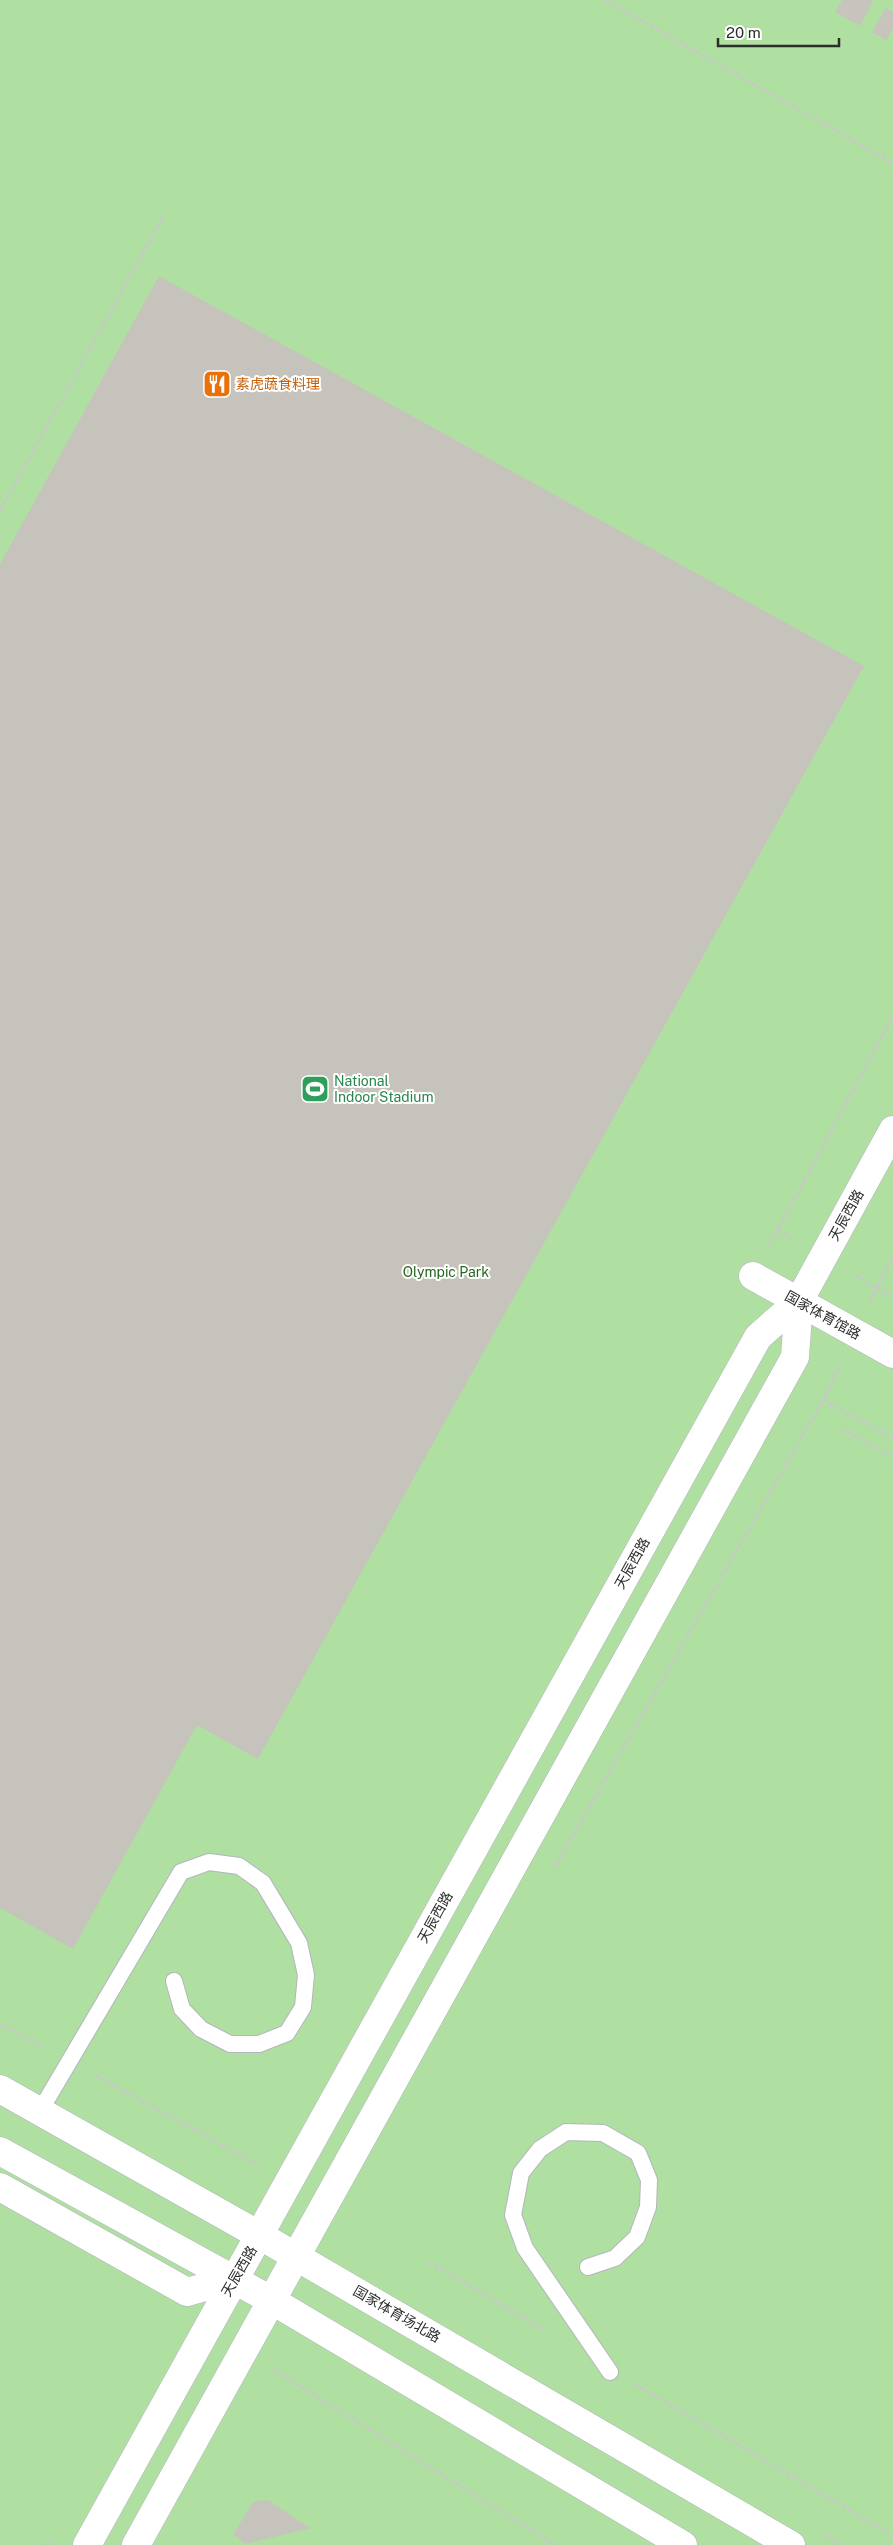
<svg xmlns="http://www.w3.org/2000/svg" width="893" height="2545" font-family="'Public Sans','Noto Sans SC',sans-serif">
  <rect width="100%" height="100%" fill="#ede9e1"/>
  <!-- green -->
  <rect fill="#afe0a1" x="0" y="0" width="893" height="2545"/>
  <!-- building -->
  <g fill="#c6c3bc">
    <polygon points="159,276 864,666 258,1759 197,1725 73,1949 0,1908 0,564"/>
    <polygon points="268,2500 310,2528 245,2544 233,2534 254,2501"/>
  </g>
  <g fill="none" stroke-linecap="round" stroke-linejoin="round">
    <!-- secondary-tunnel -->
    <polyline stroke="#c7c3bd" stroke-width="28" stroke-dasharray="28 14" stroke-linecap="butt" points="842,0 893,28"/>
    <defs>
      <g id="service">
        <polyline points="40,2111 181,1872 209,1862 239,1866 263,1883 299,1943 306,1975 303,2007 287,2033 259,2044 230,2044 201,2029 182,2009 174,1981"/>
        <polyline points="588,2267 615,2258 637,2237 648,2207 649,2180 638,2153 603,2133 566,2132 540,2149 521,2173 513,2215 525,2248 610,2372"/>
      </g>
      <g id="tertiary">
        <polyline points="753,1276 893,1354"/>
        <polyline points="0,2089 259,2235 791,2545"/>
        <polyline points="0,2151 271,2300 683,2545"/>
        <polyline points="0,2187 187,2292 234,2279"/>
        <polyline points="87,2545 758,1337 799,1301 893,1130"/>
        <polyline points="136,2545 795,1357 799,1301"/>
      </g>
    </defs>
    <!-- service casing -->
    <use href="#service" stroke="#b4b5bf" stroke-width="18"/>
    <!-- tertiary casing -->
    <use href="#tertiary" stroke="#b4b5bf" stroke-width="29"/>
    <!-- path -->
    <g stroke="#c8c8c8" stroke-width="3" stroke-dasharray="4 2.5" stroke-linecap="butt">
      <polyline points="605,0 893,163"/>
      <polyline points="0,511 165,213"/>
      <polyline points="777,1230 793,1239"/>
      <polyline points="769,1246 893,1016"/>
      <polyline points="855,1275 893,1297"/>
      <polyline points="870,1301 893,1256"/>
      <polyline points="823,1400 893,1438"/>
      <polyline points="842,1429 893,1457"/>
      <polyline points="554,1869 823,1400 841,1363"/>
      <polyline points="0,2024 43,2047"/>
      <polyline points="95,2075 258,2165"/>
      <polyline points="429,2262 544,2330"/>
      <polyline points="274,2370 555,2545"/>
      <polyline points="635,2384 893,2536"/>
      <polyline points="825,2535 841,2545"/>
      <polyline points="47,2545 51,2539"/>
    </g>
    <!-- service -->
    <use href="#service" stroke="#fff" stroke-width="16"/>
    <!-- tertiary -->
    <use href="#tertiary" stroke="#fff" stroke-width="28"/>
  </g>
  <!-- icons -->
  <defs>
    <symbol id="restaurant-square" viewBox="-11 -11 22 22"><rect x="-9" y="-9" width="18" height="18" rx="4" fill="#e8710a" stroke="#fff"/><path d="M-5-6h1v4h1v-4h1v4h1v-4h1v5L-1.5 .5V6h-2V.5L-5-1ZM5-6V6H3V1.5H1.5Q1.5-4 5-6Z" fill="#fff"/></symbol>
    <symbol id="stadium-square" viewBox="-11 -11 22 22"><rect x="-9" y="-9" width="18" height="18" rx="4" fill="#2e9e5b" stroke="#fff"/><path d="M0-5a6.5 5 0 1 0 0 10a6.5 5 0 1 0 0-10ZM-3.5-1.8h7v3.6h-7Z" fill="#fff"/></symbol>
  </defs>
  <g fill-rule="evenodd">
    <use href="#restaurant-square" x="201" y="368" width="32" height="32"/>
    <use href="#stadium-square" x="299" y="1073" width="32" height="32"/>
  </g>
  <g text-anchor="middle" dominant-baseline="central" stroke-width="4" stroke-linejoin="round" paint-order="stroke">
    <!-- food labels -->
    <g font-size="14" fill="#c56008" stroke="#fff" text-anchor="start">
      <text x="236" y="384">素虎蔬食料理</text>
    </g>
    <!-- leisure labels -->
    <g font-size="14" fill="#27864d" stroke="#fff" text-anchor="start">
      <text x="334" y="1081">National<tspan x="334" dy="16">Indoor Stadium</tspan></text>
    </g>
    <!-- street labels -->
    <g font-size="14" fill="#2d2d2d" stroke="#fff">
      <text transform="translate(846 1215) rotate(-61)">天辰西路</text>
      <text transform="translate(823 1315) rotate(29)">国家体育馆路</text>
      <text transform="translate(632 1563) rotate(-61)">天辰西路</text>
      <text transform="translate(435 1917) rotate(-61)">天辰西路</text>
      <text transform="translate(239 2271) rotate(-60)">天辰西路</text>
      <text transform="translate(397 2314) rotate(30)">国家体育场北路</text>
    </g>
    <!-- park labels -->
    <g font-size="14" fill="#266720" stroke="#fff">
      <text x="446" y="1272">Olympic Park</text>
    </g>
  </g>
  <!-- scale -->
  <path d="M718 38v8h121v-8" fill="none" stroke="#2d2d2d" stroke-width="2.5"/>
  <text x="726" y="38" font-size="15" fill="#2d2d2d" stroke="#ffffff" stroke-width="4" paint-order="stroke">20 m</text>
</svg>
